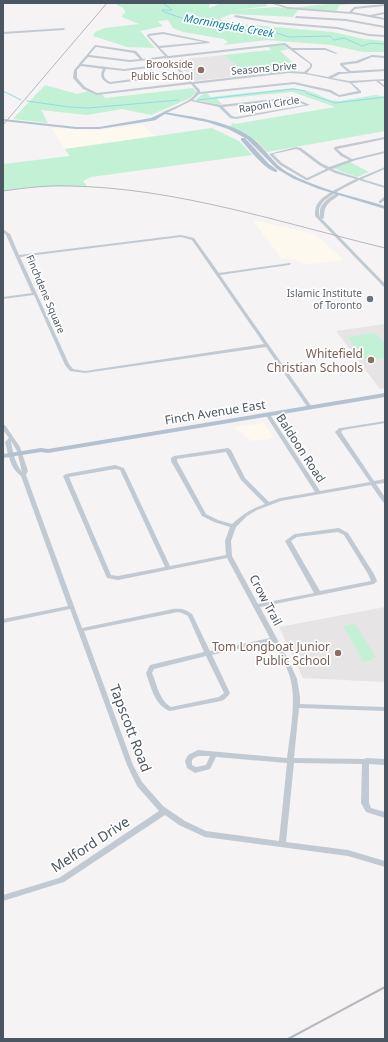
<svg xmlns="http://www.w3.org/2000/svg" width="388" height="1042" font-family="'Noto Sans',sans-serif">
  <rect width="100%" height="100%" fill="#f5f3f3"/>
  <!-- commercial -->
  <g fill="#fdf9ef">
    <polygon points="143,125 155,136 65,149 51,128 96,130"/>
    <polygon points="254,220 315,234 344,260 302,265 301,262 294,259 282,259 254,222"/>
    <polygon points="264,423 274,438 252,441 233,427"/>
  </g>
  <!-- education -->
  <g fill="#e6e4e5">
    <polygon points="224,55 248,75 195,81 174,60"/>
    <polygon points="385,324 385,388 380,389 336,331"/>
    <polygon points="385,607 385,682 303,678 279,627"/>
  </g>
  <!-- green -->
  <g fill="#c3f1d5">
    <polygon points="114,3 210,3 209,8 222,3 264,3 268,6 236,10 276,7 298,10 293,17 231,14 219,19 238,24 333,32 364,39 385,41 385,52 363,52 331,45 267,40 224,45 228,42 224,39 183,32 173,28 168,20 158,21 163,26 140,31 155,48 127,47 93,36 95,32 105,28 139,24 122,17 123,14 126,13 123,8"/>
    <polygon points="337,3 363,3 340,5 336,11 289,8"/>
    <polygon points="283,45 289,49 280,51 297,66 292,71 248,75 224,55 271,50 268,47"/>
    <polygon points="45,85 77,94 88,91 95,94 102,94 105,98 193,88 196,92 190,98 151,115 122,109 87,115 41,110 48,123 13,119"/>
    <polygon points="293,88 312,92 330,100 340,101 376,95 385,97 385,131 267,152 257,141 230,126 233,123 235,124 335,107 293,92 217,99 222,104 218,105 195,100 203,94 207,93 211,97"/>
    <polygon points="212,128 239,141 252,155 91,177 83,181 87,186 30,187 3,191 3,164 70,156 65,149"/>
    <polygon points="348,161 369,172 357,177 333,168"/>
    <polygon points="375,333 385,344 385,358 366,361 347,337"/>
    <polygon points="355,624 376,657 371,658 372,660 362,662 360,659 362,658 343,626"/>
  </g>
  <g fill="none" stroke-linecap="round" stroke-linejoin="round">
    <!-- stream -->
    <g stroke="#90daee" stroke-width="1">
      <polyline points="163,3 172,10 162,10 164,12 194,22 243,30 270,31 289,37 330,36 334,40 344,38 362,46 371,43 385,44"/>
      <polyline points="3,91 21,100"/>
      <polyline points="198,100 293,89 306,91 306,93 335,103 385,97"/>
      <polyline points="27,101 69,107 88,108 179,100"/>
    </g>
    <!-- minor -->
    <g fill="#c1cad2" fill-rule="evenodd">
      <polygon points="270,3 274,3 288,7 349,12 354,7 385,4 385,6 355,9 352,12 370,15 385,12 385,14 374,16 385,18 385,20 353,14 288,9"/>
      <polygon points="235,15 276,22 337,27 369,34 385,35 385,37 369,36 337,29 276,24 234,17"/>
      <polygon points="296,16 346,19 385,26 385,28 346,21 295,18"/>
      <polygon points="65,28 64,30 3,34 3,32"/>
      <path d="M 163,32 L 210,42 L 209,43 L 160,48 L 168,56 L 285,43 L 292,48 L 325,48 L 337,53 L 336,54 L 325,50 L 294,50 L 312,64 L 312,67 L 307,73 L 328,77 L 338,72 L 348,72 L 340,65 L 340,63 L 356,61 L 372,55 L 385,56 L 385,58 L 372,57 L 358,63 L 343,65 L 351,71 L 385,69 L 385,71 L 340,74 L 332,78 L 349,81 L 385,79 L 385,81 L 379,81 L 385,86 L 385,88 L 376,81 L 352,83 L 361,91 L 361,93 L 339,97 L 329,92 L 294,84 L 199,94 L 193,100 L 220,105 L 292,97 L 310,105 L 236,119 L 230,118 L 219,107 L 191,101 L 165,114 L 163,114 L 163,112 C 173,107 192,102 197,91 L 191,84 L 97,95 L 83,89 L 73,78 L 74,70 L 95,45 L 136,51 L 143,59 L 165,56 L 147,36 L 148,34 ZM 163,34 L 203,42 L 159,46 L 149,36 ZM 284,45 L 310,64 L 310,67 L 304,72 L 289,71 L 192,82 L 170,58 ZM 96,47 L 134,53 L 140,59 L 130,60 L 89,55 ZM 88,57 L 130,62 L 167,58 L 172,63 L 124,69 L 82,64 ZM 173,65 L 189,82 L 97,93 L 85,87 L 77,78 L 77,70 L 81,66 L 103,69 C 99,76 102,81 110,84 L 158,78 L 158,76 L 151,68 ZM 148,68 L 155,76 L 110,82 C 104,79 102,75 106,69 L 124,71 ZM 289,73 L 305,74 L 350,83 L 358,91 L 339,95 L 331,90 L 294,82 L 200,92 L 200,90 L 194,84 ZM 292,99 L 305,105 L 236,117 L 232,116 L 223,107 Z"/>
      <path d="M 385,137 L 385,139 L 337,149 L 343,154 L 352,159 L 385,151 L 385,153 L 356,160 L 332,169 L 337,171 L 359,178 L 385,167 L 385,169 L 362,179 L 385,186 L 385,188 L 359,180 C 350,185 326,196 321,205 C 318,208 319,214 320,217 C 320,215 320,212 320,210 C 321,203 333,194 339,193 L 339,195 C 329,203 324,204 324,218 L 322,219 L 385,284 L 385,287 L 384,287 L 315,216 C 315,212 315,207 318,203 C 324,194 346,184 356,179 L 335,173 L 329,170 L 308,180 L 306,180 L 280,165 L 269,154 L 296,147 L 301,148 L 321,163 L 329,167 L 349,160 L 341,156 L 334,149 L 334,147 ZM 296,149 L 299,150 L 319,165 L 326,169 L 307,178 L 282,163 L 273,154 Z"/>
      <polygon points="384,197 385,197 385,200 381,203 379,203 379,201"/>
      <path d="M 3,229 L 10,234 L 19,255 L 181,235 L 194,238 L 219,273 L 290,263 L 291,264 L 289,265 L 220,275 L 312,407 L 312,408 L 308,408 L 266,347 L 85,373 L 70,371 L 65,365 L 34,295 L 3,299 L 3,297 L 32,293 L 6,235 L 3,232 ZM 181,237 L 192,240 L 264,344 L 85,371 L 73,369 L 69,364 L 20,257 Z"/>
      <path d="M 265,413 L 269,413 L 320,491 L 370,482 L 335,432 L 339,428 L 341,428 L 385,421 L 385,423 L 343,430 L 341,432 L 374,481 L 385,479 L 385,483 L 376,484 L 385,497 L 385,503 L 383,502 L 371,485 L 281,501 L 257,510 L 247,516 L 236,527 L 231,541 L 232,556 L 258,604 L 314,593 L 285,541 L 293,535 L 295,534 L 339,528 L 348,533 L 374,574 L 377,581 L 374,584 L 260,607 L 290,663 L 297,679 L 300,697 L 300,704 L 385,707 L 385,711 L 299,708 L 294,758 L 364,759 L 366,758 L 385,759 L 385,765 L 369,764 L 369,803 L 371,808 L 385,812 L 385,818 L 366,812 L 361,803 L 362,764 L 294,763 L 286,842 L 348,850 L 385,861 L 385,867 L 348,856 L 205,837 L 179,825 L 165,815 L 64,882 L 3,901 L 3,895 L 59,878 L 159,811 L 137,786 L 127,765 L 70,609 L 3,623 L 3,619 L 68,606 L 21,476 C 10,468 8,454 5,442 L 9,438 L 3,430 L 3,425 L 5,425 L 20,447 L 28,471 L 26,475 L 82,628 L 173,609 C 180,608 186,609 192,614 L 210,651 L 270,638 L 227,558 L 118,580 L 107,578 L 63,476 L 66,474 L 115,465 L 124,468 L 170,566 L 226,555 L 225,541 L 230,527 L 214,522 L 202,516 L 171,461 L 171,458 L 174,456 L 228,448 L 231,450 L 245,478 L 269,502 L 280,498 L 315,492 L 265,414 ZM 11,441 L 17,451 L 22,472 C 15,463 13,452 11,442 ZM 226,452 L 241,480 L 265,504 C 251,509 243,514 232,524 L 218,520 L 206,514 L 177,461 L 177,459 ZM 115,469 L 120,470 L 165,567 L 118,576 L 111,575 L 69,477 ZM 338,532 L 344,535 L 368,574 L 371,581 L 320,591 L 291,541 L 297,537 ZM 178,612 L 182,613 L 188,616 L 204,652 L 150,665 L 146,673 C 151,687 155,706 170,711 L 221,701 C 225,700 228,696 230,693 L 212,655 L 272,641 C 279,654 288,667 291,681 C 296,703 290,734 287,758 L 198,750 L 188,755 L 185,761 L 187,768 L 195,773 L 210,769 L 216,757 L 287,763 L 279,841 L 206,831 L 185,821 L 163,806 L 142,782 L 133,765 L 84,631 ZM 206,656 L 224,693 L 219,697 L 171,707 C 159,700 157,684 152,673 L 154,669 ZM 199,756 L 210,756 L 206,765 L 196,767 L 192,765 C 191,758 194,758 199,756 Z"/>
    </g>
    <!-- major -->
    <g fill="#b3c2d1" fill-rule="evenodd">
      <path d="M 164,112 C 193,117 227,120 252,138 C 265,148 272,163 287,172 C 317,189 352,196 385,206 L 385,209 L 319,189 L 294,179 L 277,169 L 247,139 L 228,129 L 207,122 L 165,114 L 157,119 L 156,120 L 151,121 L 99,129 L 76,129 L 3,121 L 3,119 L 76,127 L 99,127 L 151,118 Z"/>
      <path d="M 241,138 L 245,138 L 269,164 L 277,170 L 277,172 C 267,172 248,148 241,140 Z"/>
      <polygon points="385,393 385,397 48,453 41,452 3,458 3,454 41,448 48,449"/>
    </g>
    <!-- rail-far1 -->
    <g stroke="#b5b8bd" stroke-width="1">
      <polyline points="3,125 107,3"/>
      <path d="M 3,191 C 25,188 47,185 70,186 C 177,188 282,223 385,248"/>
    </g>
    <!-- rail -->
    <polyline stroke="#b5b8bd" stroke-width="2" points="288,1039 385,987"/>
  </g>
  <!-- markers -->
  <g fill="#8d6e63" stroke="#fff" stroke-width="1.5">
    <circle cx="201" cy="70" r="4"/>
    <circle cx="371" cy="360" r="4"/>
    <circle cx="338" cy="653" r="4"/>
  </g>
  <circle fill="#6b7280" stroke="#fff" stroke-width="1.5" cx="370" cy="299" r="4"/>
  <g text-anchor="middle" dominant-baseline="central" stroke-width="3.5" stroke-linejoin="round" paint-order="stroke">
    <!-- far-education labels -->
    <g font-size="10" fill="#785e54" stroke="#fff" text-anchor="end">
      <text x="193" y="64">Brookside<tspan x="193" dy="12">Public School</tspan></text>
    </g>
    <!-- far-street labels -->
    <g font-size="10" fill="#4a5661" stroke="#fff">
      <text transform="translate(264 68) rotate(-5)">Seasons Drive</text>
      <text transform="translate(269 104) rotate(-9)">Raponi Circle</text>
      <text transform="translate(46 294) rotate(67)">Finchdene Square</text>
    </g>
    <!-- far-worship labels -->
    <g font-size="10" fill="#5b616d" stroke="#fff" text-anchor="end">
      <text x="362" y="293">Islamic Institute<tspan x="362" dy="12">of Toronto</tspan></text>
    </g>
    <!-- far-water labels -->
    <g font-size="11" font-style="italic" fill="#0c7c9b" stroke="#fff">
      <text transform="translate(229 25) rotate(10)">Morningside Creek</text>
    </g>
    <!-- education labels -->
    <g font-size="12" fill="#785e54" stroke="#fff" text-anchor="end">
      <text x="363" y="353">Whitefield<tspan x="363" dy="14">Christian Schools</tspan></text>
      <text x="330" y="646">Tom Longboat Junior<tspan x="330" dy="14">Public School</tspan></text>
    </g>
    <!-- street labels -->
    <g font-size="12" fill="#4a5661" stroke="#fff">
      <text transform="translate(215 412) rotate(-9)">Finch Avenue East</text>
      <text transform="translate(301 448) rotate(57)">Baldoon Road</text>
      <text transform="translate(266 600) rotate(62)">Crow Trail</text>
    </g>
    <!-- near-street labels -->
    <g font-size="14" fill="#4a5661" stroke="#fff">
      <text transform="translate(131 728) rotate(69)">Tapscott Road</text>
      <text transform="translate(90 844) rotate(-33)">Melford Drive</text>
    </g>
  </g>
  <!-- border -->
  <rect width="388" height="1042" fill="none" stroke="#4a5661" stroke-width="8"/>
</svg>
